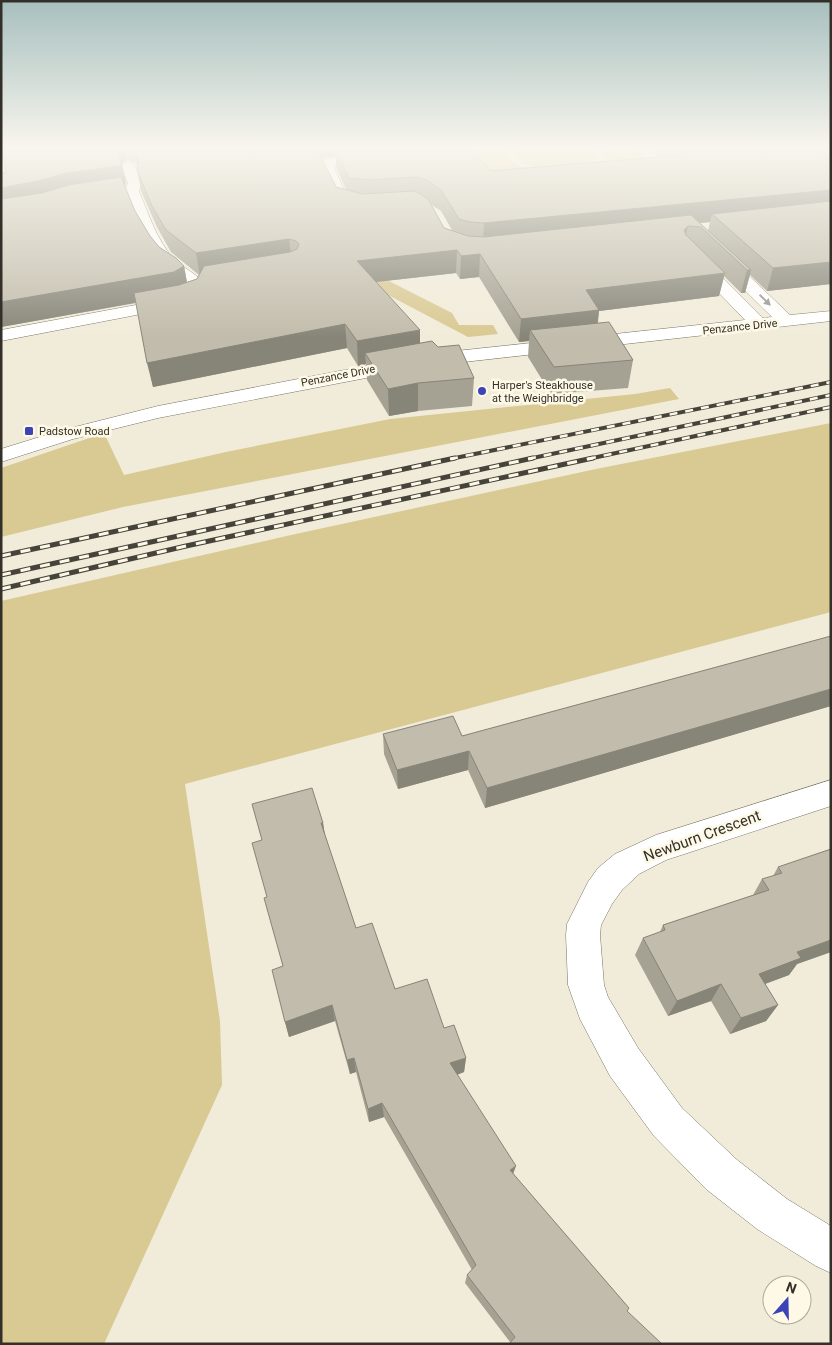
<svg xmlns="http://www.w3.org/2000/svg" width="832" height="1345" font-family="Roboto,sans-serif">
  <rect width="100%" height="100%" fill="#f1ecda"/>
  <!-- green -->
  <g fill="#d9c992">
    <path d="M 460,149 L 507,151 L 507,156 C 528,180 569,168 596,165 L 602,160 L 653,210 L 492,187 Z"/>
    <path d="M 516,149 L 591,149 L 596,157 L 592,162 L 586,165 C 565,167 531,175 514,156 Z"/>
    <polygon points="598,149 636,149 665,175 654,203"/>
    <polygon points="381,277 452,313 459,325 493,325 498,334 468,337 369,285"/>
    <polygon points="670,388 679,399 123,507 1,537 1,468 104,433 124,475 226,452 390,419 635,394"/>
    <polygon points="831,423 831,612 185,784 220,1021 222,1085 104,1344 1,1344 1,601 291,535 596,469"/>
  </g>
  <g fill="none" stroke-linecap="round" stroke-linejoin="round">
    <defs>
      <g id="minor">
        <polygon points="379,149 414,149 408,153 335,165 334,168 349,200 361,205 363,208 361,211 356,212 338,206 320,168 325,159"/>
        <path d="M 128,161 L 135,165 L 142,183 L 139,191 C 148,213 157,240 173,258 C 184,270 201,274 207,290 L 201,300 L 183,306 L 1,341 L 1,330 L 179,297 L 191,290 C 186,278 170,274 162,265 C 145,246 136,219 127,196 L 91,201 L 86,200 L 84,197 L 86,194 L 91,193 L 126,188 L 128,183 L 121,165 Z"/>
        <polygon points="720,252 726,254 790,315 831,311 831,321 428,366 158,418 73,439 1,462 1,449 59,431 158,406 428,354 745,320 690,263 688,260 690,257 702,257 763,318 772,317 714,260 712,257 714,254"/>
        <polygon points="831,780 831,806 666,860 639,874 622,890 612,904 601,925 600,935 604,985 608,997 638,1048 682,1108 736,1159 787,1199 831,1226 831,1273 816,1266 757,1229 706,1189 654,1136 610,1076 580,1019 568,985 566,935 567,924 588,882 598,868 615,854 656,835"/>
      </g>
    </defs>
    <!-- minor casing -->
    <use href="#minor" stroke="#787464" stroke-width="1"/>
    <!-- minor -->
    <use href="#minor" fill="#fff" fill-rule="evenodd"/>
    <defs>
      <g id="rail-far1">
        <polyline points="450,459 831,382"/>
        <polyline points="528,459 831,395"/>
        <polyline points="588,459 831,407"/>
      </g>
      <g id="rail">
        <polyline points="1,556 455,458"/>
        <polyline points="1,575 533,458"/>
        <polyline points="1,589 186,546 593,458"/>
      </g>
    </defs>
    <!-- rail-far1 casing -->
    <use href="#rail-far1" stroke="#46433b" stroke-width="4"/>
    <!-- rail casing -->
    <use href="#rail" stroke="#46433b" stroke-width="5"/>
    <!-- rail-far1 -->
    <use href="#rail-far1" stroke="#fef9e7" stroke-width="2.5" stroke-dasharray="8" stroke-linecap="butt"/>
    <!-- rail -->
    <use href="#rail" stroke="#fef9e7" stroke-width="3" stroke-dasharray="10" stroke-linecap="butt"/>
  </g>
  <!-- wall -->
  <g fill="#a6a293" fill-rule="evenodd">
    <path d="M 6,149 L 472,149 L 490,171 L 658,157 L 649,149 L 831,149 L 831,284 L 767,291 L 750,275 L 745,293 L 741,293 L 724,276 L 719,296 L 599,311 L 598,323 L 633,360 L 628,388 L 551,394 L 528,357 L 529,341 L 519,342 L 479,277 L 460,279 L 456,273 L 376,282 L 420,330 L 420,343 L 438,347 L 474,378 L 472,406 L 418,411 L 389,416 L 367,380 L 366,364 L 358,366 L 347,348 L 153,387 L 136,303 L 1,327 ZM 336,156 L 336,167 L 346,189 L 336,187 L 322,160 L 323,158 ZM 127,159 L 137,164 L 138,167 L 137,170 L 141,191 L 157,227 L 171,252 L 199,275 L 197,279 L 187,282 L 184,266 L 159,247 L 150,236 L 135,211 L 125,186 L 126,183 L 122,163 ZM 430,204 L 441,211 L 452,230 L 444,228 ZM 710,222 L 708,231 L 700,223 Z"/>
    <polygon points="831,636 831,706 485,808 468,770 398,789 384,754 383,734 462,736"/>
    <polygon points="252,804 323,823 325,837 356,928 395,989 444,1028 466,1058 464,1072 457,1075 513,1174 629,1308 510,1342 465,1283 467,1275 472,1270 384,1117 369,1122 356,1072 350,1074 335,1021 289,1037 285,1022 283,967 267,897 262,840"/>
    <polygon points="831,849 831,952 797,964 789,975 765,984 778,1005 766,1021 730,1034 711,1001 668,1016 635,955 643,938 660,932 663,925 753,895 762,879 773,876 778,867"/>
  </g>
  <!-- shaded-wall -->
  <g fill="#878478">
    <polygon points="116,149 125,149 127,159 122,163 126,183 125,186 1,210 1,188"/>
    <polygon points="317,149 335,149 336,156 323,158 318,169"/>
    <polygon points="831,190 831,210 712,214 710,222 483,245 484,223"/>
    <polygon points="688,226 683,248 684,230"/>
    <polygon points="289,239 292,261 200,276 196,253"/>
    <polygon points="457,250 456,273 358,284 357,261"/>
    <polygon points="480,254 479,277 460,279 461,256"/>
    <polygon points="831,262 831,284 767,291 773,268"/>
    <polygon points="184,266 188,289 178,295 1,327 1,302"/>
    <polygon points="747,270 751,270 745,293 741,293"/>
    <polygon points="725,273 719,296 599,311 596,334 530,330 529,341 519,342 521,319 586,290"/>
    <polygon points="345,324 347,348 153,387 147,363"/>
    <polygon points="420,330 420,354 365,353 366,364 358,366 357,341"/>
    <polygon points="418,383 418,411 389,416 388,389"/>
    <polygon points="831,689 831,706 485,808 487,788"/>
    <polygon points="469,751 468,770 398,789 397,770"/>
    <polygon points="321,823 323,823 326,841"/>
    <polygon points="831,940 831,952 797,964 789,975 748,990 759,974 797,952"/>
    <polygon points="721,984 711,1001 668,1016 677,1001"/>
    <polygon points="332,1005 335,1021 289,1037 285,1022"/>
    <polygon points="778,1005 766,1021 730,1034 741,1018"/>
    <polygon points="354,1058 356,1072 350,1074 347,1060"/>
    <polygon points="466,1058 464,1072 448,1078 450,1063"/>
    <polygon points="382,1103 384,1117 369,1122 368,1109"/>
    <polygon points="516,1166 512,1177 510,1170"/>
  </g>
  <!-- building -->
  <g fill="#c1bcab" stroke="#878478">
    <polygon points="6,149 117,149 121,162 120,166 66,173 38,181 1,188 1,173 6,172 2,150"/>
    <polygon points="134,149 317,149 336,187 362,194 415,191 428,199 444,228 468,236 484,237 691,215 751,270 747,270 701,227 688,226 684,230 686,235 725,273 586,290 599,310 521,319 480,254 461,256 457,250 357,261 420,330 357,341 345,324 147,363 134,293 179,285 197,279 204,266 290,252 297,249 299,244 296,241 289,239 196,253 166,230 152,206 137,170 139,162"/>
    <polygon points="336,149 472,149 490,171 683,155 677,149 813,149 831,162 831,190 484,223 469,222 459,219 441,190 427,180 416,177 370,180 349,178"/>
    <polygon points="121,177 135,211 150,236 159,247 176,258 184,266 174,272 1,302 1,199 42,193 69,185"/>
    <polygon points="831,201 831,262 773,268 712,214"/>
    <polygon points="609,322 633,360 554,367 530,330"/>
    <polygon points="432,341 438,347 459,345 474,378 418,383 388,389 365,353"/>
    <polygon points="831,636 831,689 487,788 469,751 397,770 383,734 453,716 462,736"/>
    <polygon points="312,788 323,823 321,823 356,928 372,923 395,989 427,979 444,1028 454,1025 466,1058 450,1063 516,1166 510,1170 629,1308 627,1311 662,1344 509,1344 515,1337 467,1275 476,1265 382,1103 368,1109 354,1058 347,1060 332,1005 285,1022 272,970 283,966 264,898 267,897 252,843 262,840 252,804"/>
    <polygon points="831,849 831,940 797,952 801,958 759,974 778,1005 741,1018 721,984 677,1001 643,938 665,930 663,925 769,890 762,879 782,873 778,867"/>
  </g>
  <!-- one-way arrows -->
  <defs><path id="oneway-solid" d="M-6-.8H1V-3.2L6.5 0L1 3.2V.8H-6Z" transform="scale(1.25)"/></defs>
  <use fill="#989894" href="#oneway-solid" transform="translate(765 300) rotate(44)"/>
  <!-- sky -->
  <linearGradient id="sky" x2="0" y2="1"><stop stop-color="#a7bfbe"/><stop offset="0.44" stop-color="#f9f6ee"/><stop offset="1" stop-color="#f9f6ee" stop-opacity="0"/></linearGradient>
  <rect width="832" height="338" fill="url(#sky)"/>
  <!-- markers -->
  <g fill="#3c43b7" stroke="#fef9e7" stroke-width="2">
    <circle cx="482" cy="391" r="5"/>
    <rect x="24" y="426" width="10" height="10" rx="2.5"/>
  </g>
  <g text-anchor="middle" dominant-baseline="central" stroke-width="5" stroke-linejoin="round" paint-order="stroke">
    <!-- far-street labels -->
    <g font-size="11" fill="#323029" stroke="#fef9e7">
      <text transform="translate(740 327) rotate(-6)">Penzance Drive</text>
      <text transform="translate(338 376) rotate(-11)">Penzance Drive</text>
    </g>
    <!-- far-poi labels -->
    <g font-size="11" fill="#323029" stroke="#fef9e7" text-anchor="start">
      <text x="492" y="385">Harper's Steakhouse<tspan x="492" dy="13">at the Weighbridge</tspan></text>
      <text x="39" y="431">Padstow Road</text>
    </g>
    <!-- near-street labels -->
    <g font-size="15" fill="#323029" stroke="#fef9e7">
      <text transform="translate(702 836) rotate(-20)">Newburn Crescent</text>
    </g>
  </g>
  <!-- border -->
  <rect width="832" height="1345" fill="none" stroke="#323029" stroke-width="5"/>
  <!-- north arrow -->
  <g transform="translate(787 1300) rotate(20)"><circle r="24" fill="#fef9e7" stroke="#aca99b"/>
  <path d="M0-4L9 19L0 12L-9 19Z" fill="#3c43b7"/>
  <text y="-8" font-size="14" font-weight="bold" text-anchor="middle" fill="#323029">N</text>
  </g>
</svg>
